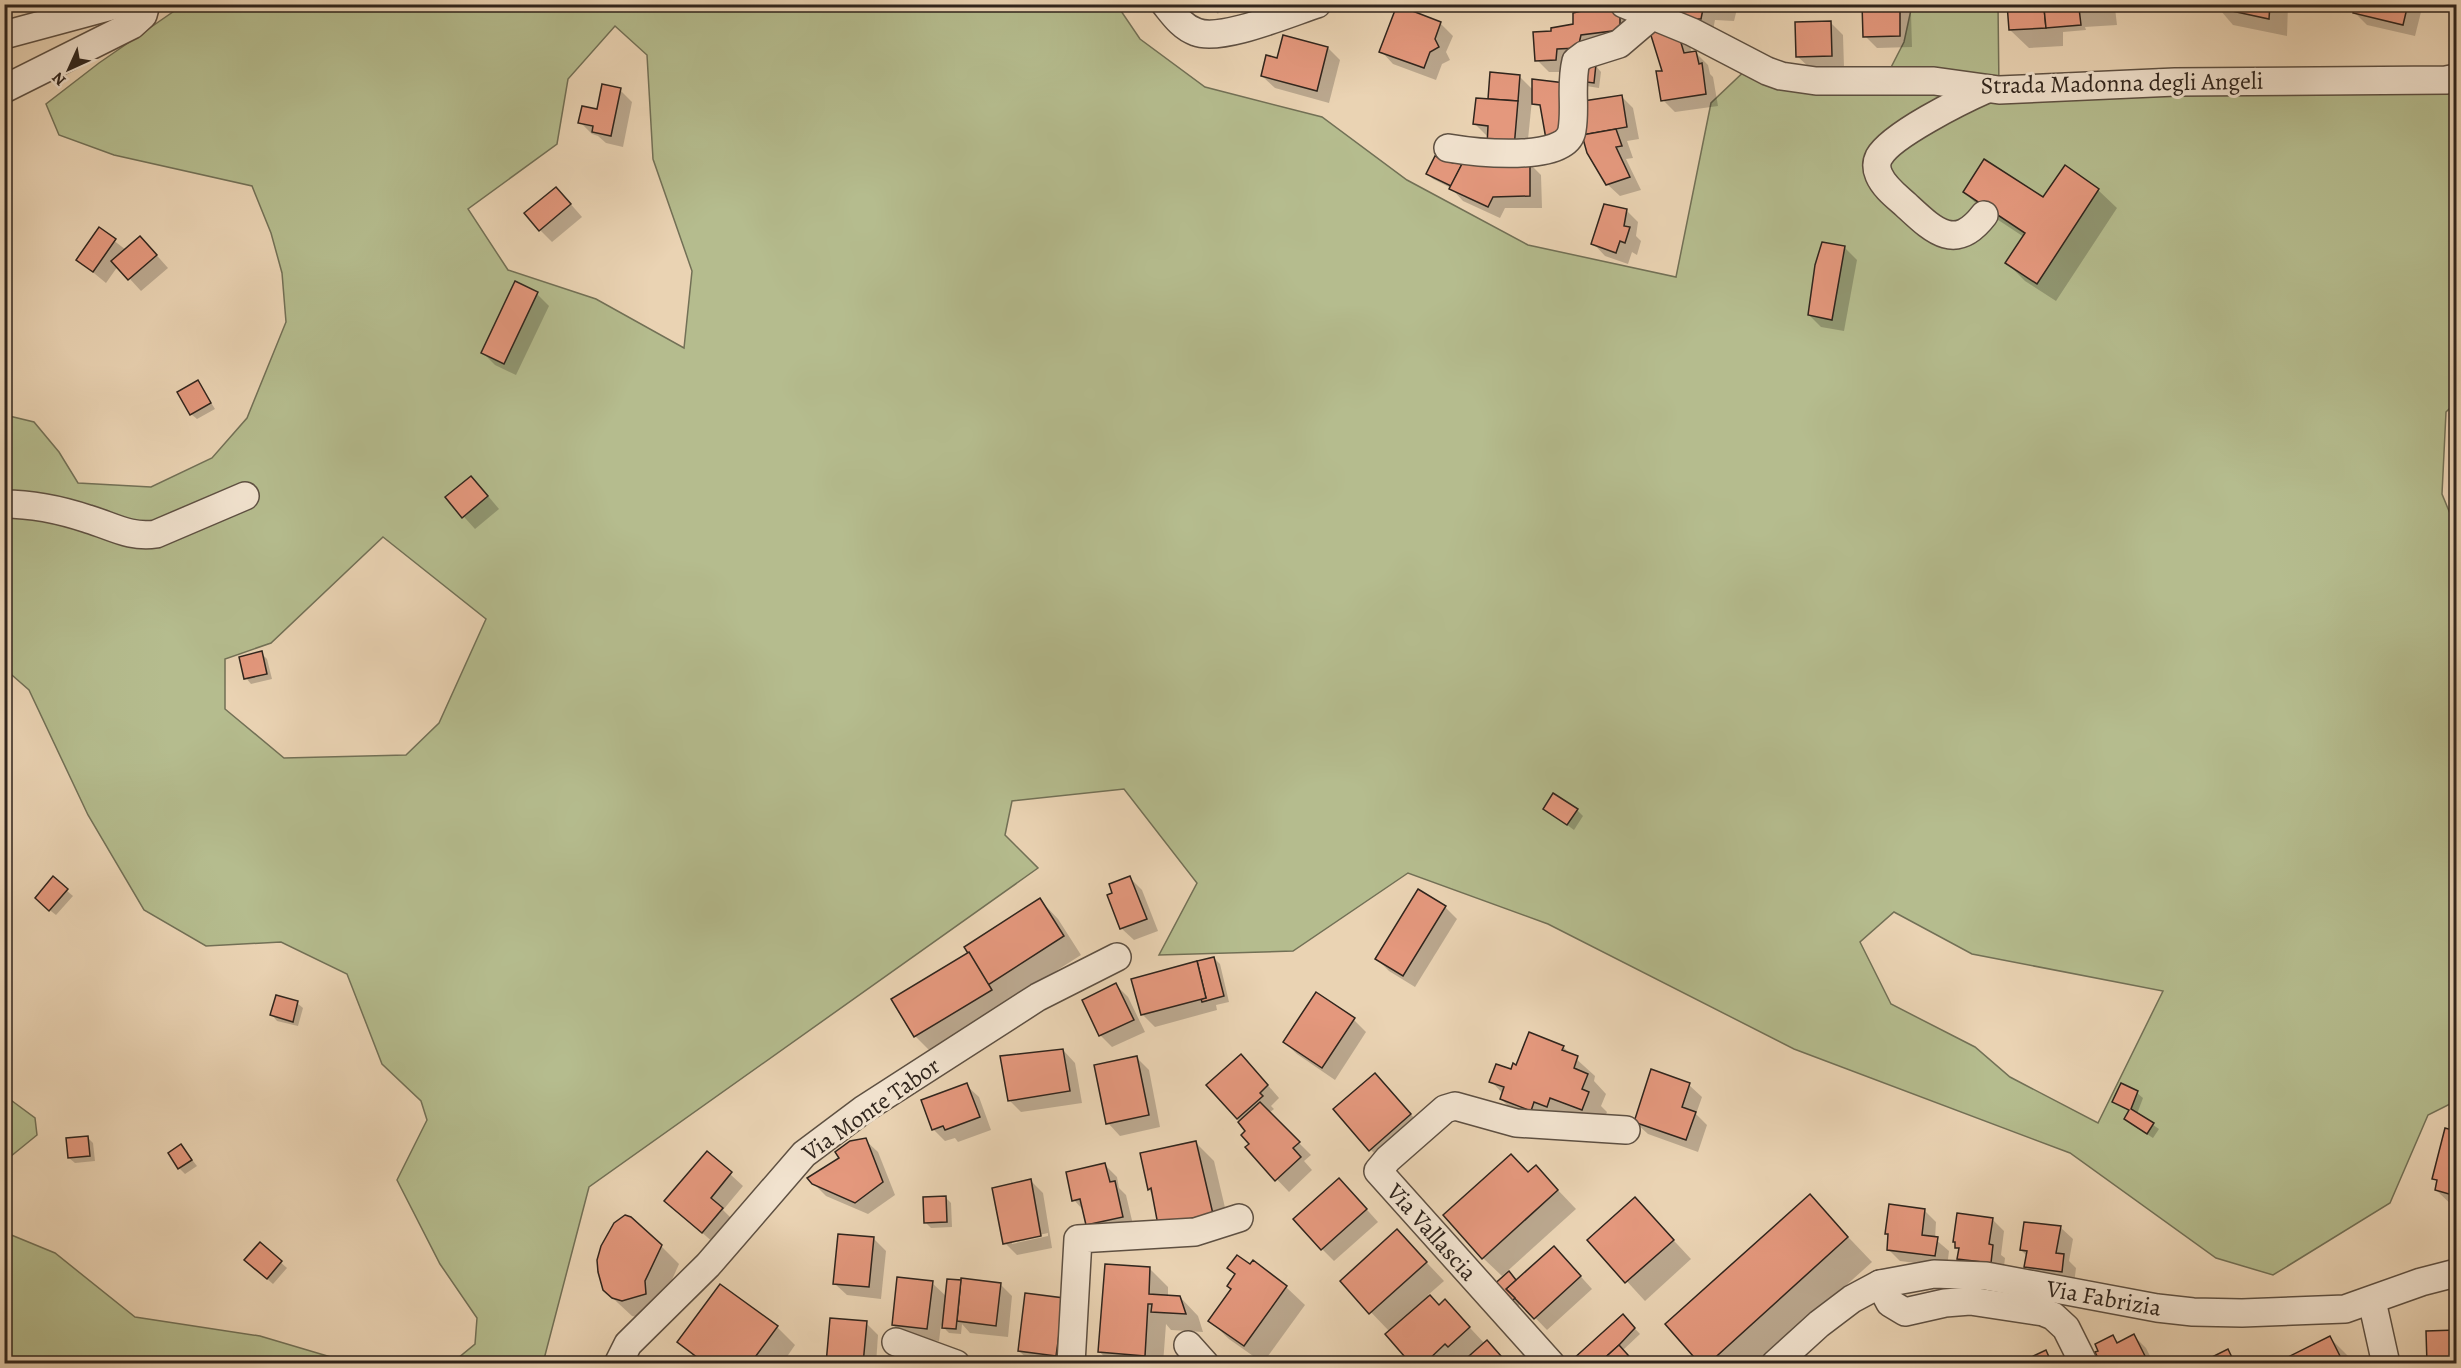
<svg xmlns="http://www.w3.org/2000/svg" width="2461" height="1368" font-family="Alegreya,serif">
  <rect width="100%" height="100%" fill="#ead3b3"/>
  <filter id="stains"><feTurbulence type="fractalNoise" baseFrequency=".00333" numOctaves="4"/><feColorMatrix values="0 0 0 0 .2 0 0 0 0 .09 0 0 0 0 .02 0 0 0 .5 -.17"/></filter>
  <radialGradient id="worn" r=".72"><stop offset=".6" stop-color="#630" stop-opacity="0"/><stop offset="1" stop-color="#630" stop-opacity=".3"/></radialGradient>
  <!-- green -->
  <g fill="#b5bc8e" stroke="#727056" stroke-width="1.5" fill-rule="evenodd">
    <path d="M 183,5 L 1117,5 L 1140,39 L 1205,87 L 1322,117 L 1407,180 L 1528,245 L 1676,277 L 1711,103 L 1752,64 L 1885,79 L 1904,42 L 1912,5 L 1998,5 L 1999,89 L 2456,78 L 2456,402 L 2446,412 L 2442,494 L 2456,528 L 2456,1101 L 2428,1115 L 2390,1203 L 2273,1275 L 2216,1258 L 2070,1153 L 1794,1049 L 1548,924 L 1408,873 L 1293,951 L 1159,955 L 1197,883 L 1124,789 L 1012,801 L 1005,835 L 1038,868 L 589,1187 L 543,1363 L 452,1363 L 475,1344 L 477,1318 L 440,1264 L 397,1180 L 427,1120 L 421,1101 L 382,1064 L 347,974 L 281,942 L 206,946 L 144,910 L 88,815 L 29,690 L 5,669 L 5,415 L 34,422 L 59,452 L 78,483 L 151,487 L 212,458 L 247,418 L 286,322 L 282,273 L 271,233 L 252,186 L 114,155 L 59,135 L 46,104 L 99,63 ZM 615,26 L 647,55 L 653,159 L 692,271 L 684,348 L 596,299 L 508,270 L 468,209 L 557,144 L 568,79 ZM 383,537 L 486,619 L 439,723 L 406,755 L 284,758 L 225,709 L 225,659 L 271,643 ZM 1894,912 L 1972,954 L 2163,991 L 2098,1123 L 2010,1077 L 1975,1047 L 1891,1004 L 1860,942 Z"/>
    <polygon points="4,1095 35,1118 37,1135 5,1161"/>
    <polygon points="4,1232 55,1253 135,1317 260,1336 351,1363 5,1363"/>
  </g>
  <!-- shadow -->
  <g fill="#0003" fill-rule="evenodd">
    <polygon points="1209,4 1222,4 1218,14"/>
    <polygon points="1669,4 1738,4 1738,5 1734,21 1715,20 1713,30"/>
    <polygon points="1863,4 1903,4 1911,13 1912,47 1877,48 1865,36"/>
    <polygon points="2008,4 2127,4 2127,7 2115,8 2117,25 2085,27 2086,30 2063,32 2063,46 2029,48 2010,30"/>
    <polygon points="2215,4 2288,4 2287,36 2233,25"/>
    <polygon points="2357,4 2423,4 2415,36 2367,25 2355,13"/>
    <polygon points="1619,12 1631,24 1568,72 1549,72 1537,60 1574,25"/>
    <polygon points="1440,23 1453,36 1446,52 1450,60 1442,64 1436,80 1393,64 1381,51"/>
    <polygon points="1831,23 1843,35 1844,68 1810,68 1797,56"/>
    <polygon points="1651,31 1689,43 1692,53 1696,53 1708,65 1710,74 1713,77 1718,106 1675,112 1663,100 1664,72"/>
    <polygon points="1328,48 1340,60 1329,103 1275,88 1262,76 1279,60"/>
    <polygon points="1582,64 1596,66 1601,72 1599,88 1586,86"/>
    <polygon points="1519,76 1533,90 1526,159 1487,136 1475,124 1489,101"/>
    <polygon points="620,90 632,102 623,147 606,143 598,136 592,134 580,122 598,111"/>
    <polygon points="1621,96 1633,108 1639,139 1627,141 1633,158 1626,159 1641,190 1620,196 1607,184 1589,152 1578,104"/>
    <polygon points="1529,163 1541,175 1542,208 1505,208 1500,218 1463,201 1451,188 1433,179 1428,174 1453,164"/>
    <polygon points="2065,167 2098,190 2117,208 2056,301 2025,281 2007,263 2024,237 1983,210 1964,192 2044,199"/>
    <polygon points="568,201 582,217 552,242 540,230"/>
    <polygon points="1626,210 1638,222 1636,236 1641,241 1637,255 1632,252 1628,264 1605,256 1593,243"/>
    <polygon points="99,229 126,250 152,250 168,268 141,291 118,266 106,283 78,260"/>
    <polygon points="1845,248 1857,260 1844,331 1821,327 1809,315"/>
    <polygon points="516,283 537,294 549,306 516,375 495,365 483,353"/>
    <polygon points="198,382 215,409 197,419 191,414"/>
    <polygon points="483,490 499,509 475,529 447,498"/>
    <polygon points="261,653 267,659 272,679 251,684 246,678"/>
    <polygon points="1545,809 1577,810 1583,816 1574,830"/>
    <polygon points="1130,878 1142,890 1158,931 1134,940 1121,928 1114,894"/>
    <polygon points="53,879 73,896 56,915 42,904"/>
    <polygon points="1040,900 1058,919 1081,955 1006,1003 934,1055 915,1036 893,1000 972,952"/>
    <polygon points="1445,907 1457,919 1415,987 1389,971 1377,959"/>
    <polygon points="1214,958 1220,964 1229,1002 1216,1005 1217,1010 1155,1027 1143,1015"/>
    <polygon points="1116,985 1128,997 1145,1032 1112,1047 1100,1035"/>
    <polygon points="1317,994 1354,1020 1366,1032 1335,1080 1297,1054 1284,1042"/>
    <polygon points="297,1003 303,1008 298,1026 277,1021 272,1015"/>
    <polygon points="1563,1047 1595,1076 1594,1081 1606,1094 1601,1106 1607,1112 1601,1127 1520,1118 1501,1099 1503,1094 1491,1081 1517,1067"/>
    <polygon points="1063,1050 1075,1063 1082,1103 1021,1112 1009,1100"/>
    <polygon points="1137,1058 1149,1070 1160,1127 1120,1136 1108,1123"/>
    <polygon points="1253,1068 1279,1098 1271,1106 1274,1109 1269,1113 1311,1155 1304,1161 1312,1170 1289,1192 1247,1148 1252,1144 1247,1131 1208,1085"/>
    <polygon points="966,1085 979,1097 991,1130 958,1142 955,1138 945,1141 933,1129"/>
    <polygon points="1689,1085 1702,1097 1696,1114 1707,1125 1698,1152 1648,1134 1635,1122"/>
    <polygon points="2122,1085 2137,1093 2143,1098 2137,1114 2159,1129 2153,1138 2131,1124 2126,1119 2130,1112 2114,1102"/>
    <polygon points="1387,1087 1422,1127 1383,1162 1370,1149"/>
    <polygon points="2446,1130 2456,1132 2456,1209 2436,1190 2438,1183 2434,1178"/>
    <polygon points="87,1137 93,1143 95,1161 75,1163 69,1158"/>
    <polygon points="865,1140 878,1152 895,1195 868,1214 826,1196 813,1183"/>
    <polygon points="1196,1143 1214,1161 1231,1233 1178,1243 1149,1189"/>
    <polygon points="181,1146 197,1166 185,1174 179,1168"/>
    <polygon points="707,1153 743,1186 723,1210 734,1221 715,1244 666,1201"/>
    <polygon points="1105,1165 1117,1177 1119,1188 1126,1195 1134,1229 1099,1237 1087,1225 1084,1211 1074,1200"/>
    <polygon points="1536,1167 1576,1209 1502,1276 1483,1258 1529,1173"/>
    <path d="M 1031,1181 L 1043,1193 L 1052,1248 L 1017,1255 L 1005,1243 ZM 1048,1233 L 1048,1236 L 1012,1244 L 1012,1241 Z"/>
    <polygon points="1351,1192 1378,1222 1334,1261 1322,1249"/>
    <polygon points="1809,1196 1872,1262 1759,1364 1702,1364"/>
    <polygon points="945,1197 951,1203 952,1227 931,1228 926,1223"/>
    <polygon points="1635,1199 1691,1259 1645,1301 1589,1240"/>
    <polygon points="1924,1210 1936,1222 1935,1239 1949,1251 1947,1267 1900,1261 1888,1249"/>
    <polygon points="1992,1219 2004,1231 2001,1255 2005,1258 2003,1275 1971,1270 1959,1258 1960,1250 1956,1247"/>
    <polygon points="2060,1227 2073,1239 2069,1261 2076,1268 2074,1284 2038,1279 2026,1266 2027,1256 2021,1250"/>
    <polygon points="1397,1231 1444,1281 1428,1295 1439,1306 1445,1301 1485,1344 1507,1364 1413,1364 1390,1332 1342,1282"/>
    <polygon points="874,1239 886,1251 881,1299 847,1295 834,1283"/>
    <polygon points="260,1244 287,1268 273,1284 252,1266"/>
    <polygon points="661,1246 679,1264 663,1300 641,1318 632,1316 604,1290"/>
    <polygon points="1566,1260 1592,1289 1547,1330 1521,1303 1513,1311 1492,1288 1509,1274 1517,1281"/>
    <polygon points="1150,1269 1168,1287 1168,1297 1180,1297 1198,1316 1203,1332 1171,1330 1166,1324 1163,1364 1111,1364 1099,1351"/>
    <polygon points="932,1283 947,1297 1000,1284 1012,1296 1008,1337 970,1333 962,1324 961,1334 949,1333 941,1325 939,1341 906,1337 893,1325"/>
    <polygon points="1286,1287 1305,1305 1263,1363 1229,1339 1210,1321"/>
    <polygon points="1075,1312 1069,1364 1032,1363 1019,1351"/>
    <polygon points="1623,1316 1640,1334 1623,1350 1636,1364 1577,1364"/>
    <polygon points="866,1323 878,1335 876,1364 828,1364"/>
    <polygon points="777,1327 795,1345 782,1364 702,1364 679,1342"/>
    <polygon points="2112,1336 2119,1343 2134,1336 2146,1348 2154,1364 2103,1364"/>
    <polygon points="2330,1338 2349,1357 2352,1364 2286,1364"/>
    <polygon points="2228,1351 2240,1364 2202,1364"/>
    <polygon points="2046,1352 2057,1364 2022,1364"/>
  </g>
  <!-- building -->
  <g fill="#e4987d" stroke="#30251d" stroke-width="1.5">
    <polygon points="1667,4 1723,4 1722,10 1703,9 1701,19 1668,19"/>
    <polygon points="1862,4 1900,4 1900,36 1863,37"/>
    <polygon points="2007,4 2099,4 2099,7 2057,10 2057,7 2044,8 2046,28 2009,30"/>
    <polygon points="2213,4 2270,4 2269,19 2213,7"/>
    <polygon points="2355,4 2408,4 2403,25 2353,13"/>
    <polygon points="1397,5 1441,22 1435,39 1439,47 1430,52 1424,68 1379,52"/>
    <polygon points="1599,7 1620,10 1620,30 1581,35 1578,48 1557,49 1556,60 1535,61 1533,32 1551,31 1551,28 1573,24 1573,13"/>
    <polygon points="2057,7 2057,10 2079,8 2081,25 2046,28 2044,8"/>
    <polygon points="1831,21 1832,56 1796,57 1795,22"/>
    <polygon points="1649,29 1677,29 1684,53 1696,51 1699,64 1702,63 1706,94 1661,101 1656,71 1662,71"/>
    <polygon points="1283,35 1328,47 1317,91 1261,76 1266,55 1277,58"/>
    <polygon points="1581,62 1596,64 1594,83 1579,81"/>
    <polygon points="1490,72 1520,75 1518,101 1488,99"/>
    <polygon points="1532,79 1565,83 1561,136 1546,139 1540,105 1532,104"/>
    <polygon points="602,84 621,88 611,136 592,132 593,126 578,123 582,106 597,109"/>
    <polygon points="1622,95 1627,127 1582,135 1577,102"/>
    <polygon points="1476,98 1518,101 1514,148 1487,146 1488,126 1473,124"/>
    <polygon points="1616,129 1622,146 1616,147 1630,177 1606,185 1587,153 1582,135"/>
    <polygon points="1435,156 1453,163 1463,162 1451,186 1426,174"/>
    <polygon points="1984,159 2043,197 2065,165 2099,189 2037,284 2005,263 2025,233 1963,192"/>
    <polygon points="1530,161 1530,196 1493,197 1488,207 1449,189 1463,162"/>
    <polygon points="556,187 571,204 539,231 524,213"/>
    <polygon points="1604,204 1627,209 1624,226 1630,227 1625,243 1620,241 1616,253 1591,244"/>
    <polygon points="99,227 116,239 93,272 76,260"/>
    <polygon points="140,236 157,255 128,280 111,261"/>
    <polygon points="1822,242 1845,246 1832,320 1808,315 1815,265"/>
    <polygon points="515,281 538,292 504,364 481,353"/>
    <polygon points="198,380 211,403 190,415 177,392"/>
    <polygon points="471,476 488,496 462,518 445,497"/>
    <polygon points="262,651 267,674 244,679 239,657"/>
    <polygon points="1553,793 1578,809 1567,825 1543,809"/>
    <polygon points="53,876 68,889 49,911 35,898"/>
    <polygon points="1130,876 1147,919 1120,929 1107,895 1112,893 1109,884"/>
    <polygon points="1418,889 1446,906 1403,976 1375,959"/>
    <polygon points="1040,898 1064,936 988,985 964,947"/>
    <polygon points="969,952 992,990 914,1037 891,999"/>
    <polygon points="1214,957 1224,996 1202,1002 1201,999 1206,998 1197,961"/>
    <polygon points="1197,961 1206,998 1141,1015 1131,979"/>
    <polygon points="1116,983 1134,1020 1099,1036 1082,1000"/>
    <polygon points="1316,992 1355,1018 1322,1068 1283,1042"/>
    <polygon points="276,995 298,1001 293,1022 270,1015"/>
    <polygon points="1529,1032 1564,1046 1562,1050 1578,1056 1574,1068 1588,1074 1582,1089 1589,1092 1582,1110 1550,1098 1547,1107 1534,1102 1531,1111 1500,1099 1504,1087 1489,1082 1496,1064 1511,1069 1513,1063 1516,1065"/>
    <polygon points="1063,1049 1070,1091 1008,1101 1000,1056"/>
    <polygon points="1241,1054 1268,1085 1260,1093 1263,1096 1237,1119 1206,1085"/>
    <polygon points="1137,1056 1149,1115 1106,1124 1094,1065"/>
    <polygon points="1651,1069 1690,1083 1682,1107 1696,1112 1686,1140 1634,1122"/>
    <polygon points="1375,1073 1411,1114 1369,1151 1333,1109"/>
    <polygon points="967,1083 980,1117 945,1130 943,1126 932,1130 921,1100"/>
    <polygon points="2121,1083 2138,1091 2131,1109 2154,1123 2147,1134 2124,1119 2129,1110 2112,1102"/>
    <polygon points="1260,1102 1300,1142 1293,1148 1301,1157 1275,1181 1245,1147 1249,1144 1241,1135 1245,1131 1238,1122"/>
    <polygon points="2445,1128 2456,1131 2456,1196 2435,1190 2437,1180 2432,1179"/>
    <polygon points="88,1136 90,1156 68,1158 66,1138"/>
    <polygon points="866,1138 883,1182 855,1203 812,1184 807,1178 839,1158 835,1152 850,1141"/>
    <polygon points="1196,1141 1213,1214 1158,1225 1151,1188 1148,1190 1140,1153"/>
    <polygon points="181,1144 192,1160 178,1169 168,1153"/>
    <polygon points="707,1151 732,1172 711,1198 723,1208 702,1233 664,1201"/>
    <polygon points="1511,1154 1528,1172 1536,1165 1558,1190 1482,1259 1443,1215"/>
    <polygon points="1105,1163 1110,1182 1115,1181 1123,1217 1086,1225 1080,1199 1072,1201 1066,1172"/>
    <polygon points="1339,1178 1367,1209 1321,1250 1293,1219"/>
    <polygon points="1031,1179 1041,1236 1003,1244 992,1188"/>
    <polygon points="1810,1194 1848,1237 1708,1364 1700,1364 1665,1324"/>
    <polygon points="946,1196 947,1222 924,1223 923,1197"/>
    <polygon points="1635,1197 1674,1240 1625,1283 1587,1240"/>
    <polygon points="1889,1204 1925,1209 1922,1235 1938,1237 1935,1256 1887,1250 1888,1234 1885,1234"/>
    <polygon points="1957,1213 1993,1218 1989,1244 1993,1245 1991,1263 1957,1259 1959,1248 1955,1248 1955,1242 1953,1242"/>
    <polygon points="625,1215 631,1217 662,1245 645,1281 646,1294 622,1301 612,1298 603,1290 598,1272 597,1260 601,1246 614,1223"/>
    <polygon points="2024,1222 2061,1226 2056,1253 2064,1254 2062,1272 2024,1267 2027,1251 2020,1250"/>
    <polygon points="1397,1229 1427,1262 1369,1314 1340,1281"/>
    <polygon points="838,1234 874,1237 869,1287 833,1284"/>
    <polygon points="260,1242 282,1261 267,1279 244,1260"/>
    <polygon points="1554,1246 1581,1276 1534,1319 1506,1289"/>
    <polygon points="1237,1255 1250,1264 1253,1260 1287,1286 1244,1346 1208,1321 1231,1289 1227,1286 1235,1274 1227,1268"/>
    <polygon points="1105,1264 1150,1267 1149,1294 1180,1296 1186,1314 1151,1312 1152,1304 1148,1304 1145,1356 1098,1352"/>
    <polygon points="1509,1271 1516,1280 1506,1289 1515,1298 1506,1307 1490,1288"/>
    <polygon points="897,1277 933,1281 927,1329 892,1325"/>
    <polygon points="961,1278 1001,1283 996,1326 957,1321"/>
    <polygon points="947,1279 961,1280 956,1329 942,1328"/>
    <polygon points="720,1284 778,1326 750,1364 706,1364 677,1342"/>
    <polygon points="1025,1293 1064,1298 1056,1356 1018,1351"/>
    <polygon points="1430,1295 1439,1305 1445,1299 1470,1327 1448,1347 1445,1344 1424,1364 1411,1364 1385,1334"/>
    <polygon points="1623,1314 1635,1328 1619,1345 1598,1364 1575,1364 1572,1360"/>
    <polygon points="830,1318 867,1321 863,1364 826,1364"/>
    <polygon points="2456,1330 2456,1364 2427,1364 2426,1331"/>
    <polygon points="2134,1334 2149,1364 2101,1364 2095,1352 2098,1351 2095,1344 2113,1335 2117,1343"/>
    <polygon points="2330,1336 2344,1364 2284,1364 2282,1360"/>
    <polygon points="1487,1340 1508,1364 1460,1364"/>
    <polygon points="1619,1345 1636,1364 1598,1364"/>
    <polygon points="2228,1349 2235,1364 2198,1364"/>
    <polygon points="2046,1350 2052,1364 2024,1364 2023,1361"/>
  </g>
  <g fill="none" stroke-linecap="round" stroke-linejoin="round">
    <defs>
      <g id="minor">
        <path d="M 1165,4 C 1174,15 1182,27 1196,32 C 1221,42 1289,13 1317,4"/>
        <polyline points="1624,4 1692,32 1767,71 1781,76 1816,81 1934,81 1999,90 2175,82 2446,80 2456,78"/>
        <polyline points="4,35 119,4"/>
        <polyline points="4,89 132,25 143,15 146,4"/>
        <path d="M 1448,148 C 1472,152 1567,164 1572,130 C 1576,107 1570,85 1576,61 L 1584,55 L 1619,44 L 1653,15"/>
        <path d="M 1984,215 C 1955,253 1933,230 1906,205 C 1896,196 1884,187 1879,175 C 1876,168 1876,163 1879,157 C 1891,135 1962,100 1987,89"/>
        <path d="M 4,504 C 33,504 61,510 88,519 C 112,526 130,538 156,534 L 245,496"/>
        <polyline points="1880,1284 1890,1303 1905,1312 1945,1303 1970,1301 2043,1312 2053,1316 2066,1328 2084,1364"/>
        <polyline points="2372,1301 2386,1364"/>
        <polyline points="896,1342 956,1364"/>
        <polyline points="1188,1345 1205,1364"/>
        <polyline points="618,1364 628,1344 708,1265 804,1154 864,1109 1038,997 1117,957"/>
        <polyline points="1071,1364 1078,1239 1195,1232 1239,1218"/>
        <polyline points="1551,1364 1378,1171 1388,1159 1445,1109 1455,1106 1516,1123 1626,1130"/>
        <polyline points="1775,1364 1819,1324 1852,1299 1880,1284 1934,1274 1986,1276 2157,1308 2193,1312 2242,1313 2345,1309 2421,1282 2456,1273"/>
      </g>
    </defs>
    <!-- minor casing -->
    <use href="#minor" stroke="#5e5042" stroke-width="30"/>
    <!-- minor -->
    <use href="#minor" stroke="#f1e2ce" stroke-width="27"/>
  </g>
  <g text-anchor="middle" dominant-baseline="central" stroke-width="6" stroke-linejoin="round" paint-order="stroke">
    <!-- street labels -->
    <g font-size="24" fill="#30251d" stroke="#f1e2ce">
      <text transform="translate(2122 83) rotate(-1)">Strada Madonna degli Angeli</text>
      <text transform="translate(871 1109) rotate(-35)">Via Monte Tabor</text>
      <text transform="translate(1432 1232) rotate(48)">Via Vallascia</text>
      <text transform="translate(2104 1298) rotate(10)">Via Fabrizia</text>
    </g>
  </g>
  <!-- margin -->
  <rect width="2461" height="1368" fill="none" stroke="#ead3b3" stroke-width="24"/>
  <rect x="6" y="6" width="2449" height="1356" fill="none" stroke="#30251d" stroke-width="3"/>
  <rect x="12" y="12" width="2437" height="1344" fill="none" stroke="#30251d" stroke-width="1.5"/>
  <!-- north arrow -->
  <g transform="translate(69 69) rotate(225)" stroke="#f1e2ce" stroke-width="4.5" paint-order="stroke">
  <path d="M0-4.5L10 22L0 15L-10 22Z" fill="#30251d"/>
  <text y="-9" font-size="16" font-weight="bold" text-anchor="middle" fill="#30251d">N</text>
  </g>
  <rect width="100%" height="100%" filter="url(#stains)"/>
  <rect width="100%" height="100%" fill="url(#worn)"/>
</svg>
